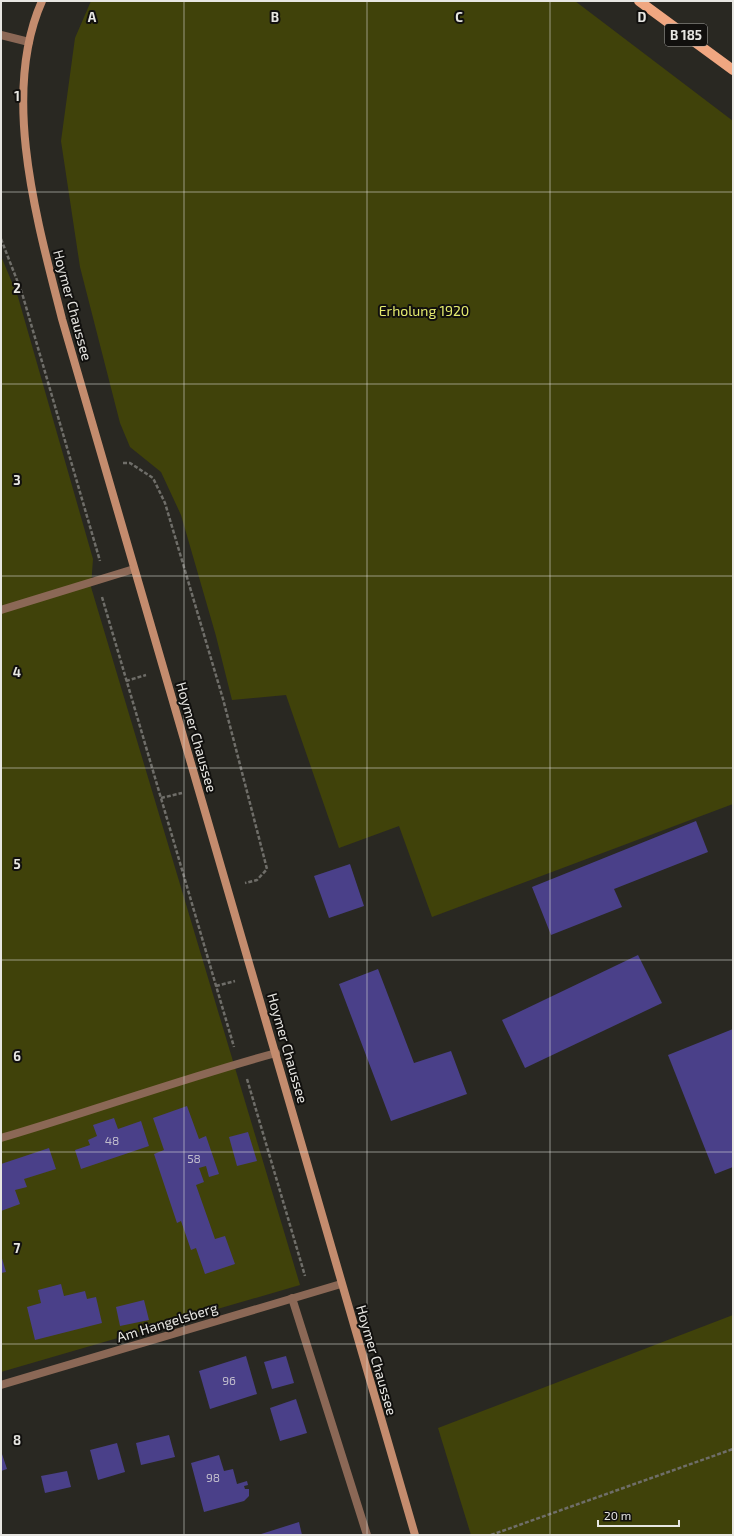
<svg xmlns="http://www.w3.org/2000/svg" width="734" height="1536" font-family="'Exo 2',sans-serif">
  <rect width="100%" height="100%" fill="#292822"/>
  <!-- green -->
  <g fill="#40420a">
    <polygon points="91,1 575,1 733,121 733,804 432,917 399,826 339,848 286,695 232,700 216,636 181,515 161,472 130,447 120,423 80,267 61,141 75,38"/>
    <polygon points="1,256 18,297 93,559 91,587 300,1285 1,1372"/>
    <polygon points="733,1315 733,1535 471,1535 438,1428"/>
  </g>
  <!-- building -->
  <g fill="#4a4089">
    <polygon points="696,821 708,852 614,889 622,907 551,935 532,887"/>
    <polygon points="350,864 364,906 329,918 314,876"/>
    <polygon points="638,955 662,1003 525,1068 502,1020"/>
    <polygon points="378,969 414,1063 451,1051 467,1094 391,1121 339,984"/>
    <polygon points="733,1029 733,1167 715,1174 668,1055"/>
    <polygon points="187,1106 199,1139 206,1136 219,1174 209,1177 206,1166 199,1168 204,1182 196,1185 215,1239 225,1236 235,1264 205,1274 196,1248 191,1250 181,1221 177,1223 154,1154 164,1150 153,1118"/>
    <polygon points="114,1118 118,1129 141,1121 149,1146 81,1169 75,1150 90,1145 88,1140 97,1136 93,1125"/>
    <polygon points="248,1132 257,1161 237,1166 229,1137"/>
    <polygon points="49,1148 56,1169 24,1179 27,1187 15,1190 20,1204 1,1211 1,1164"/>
    <polygon points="1,1255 6,1272 1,1273"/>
    <polygon points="61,1284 64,1296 85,1291 87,1299 96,1297 102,1323 35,1340 27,1307 41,1303 38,1290"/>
    <polygon points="144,1300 149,1320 120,1326 116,1307"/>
    <polygon points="246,1356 257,1394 210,1409 199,1371"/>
    <polygon points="286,1356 294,1383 272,1389 264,1362"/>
    <polygon points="296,1399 307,1433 280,1441 270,1408"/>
    <polygon points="169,1435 175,1457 141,1465 136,1443"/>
    <polygon points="117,1443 125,1472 98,1480 90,1450"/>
    <polygon points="1,1451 7,1469 1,1471"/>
    <polygon points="219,1455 224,1471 233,1469 237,1484 247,1481 248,1485 244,1486 245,1489 249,1489 249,1496 244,1501 204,1512 191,1463"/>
    <polygon points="67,1471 71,1487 45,1493 41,1476"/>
    <polygon points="299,1522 302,1535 258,1535"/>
  </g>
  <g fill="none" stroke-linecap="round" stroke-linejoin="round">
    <!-- path -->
    <g stroke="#6f6e69" stroke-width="2.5" stroke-dasharray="4 2" stroke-linecap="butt">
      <polyline points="1,239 22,293 100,561"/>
      <polyline points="123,463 130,463 153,478 165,503 223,699 267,869 257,880 245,883"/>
      <polyline points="102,597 234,1047"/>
      <polyline points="126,681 146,675"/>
      <polyline points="161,798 182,793"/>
      <polyline points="216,986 235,981"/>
      <polyline points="247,1079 305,1276"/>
      <polyline points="491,1535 733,1449"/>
    </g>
    <!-- lane -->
    <g stroke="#8b6856" stroke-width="8">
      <polyline points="1,610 134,569"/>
      <path d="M 1,1138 C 93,1111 184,1078 276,1053"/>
      <polyline points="292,1298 367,1535"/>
    </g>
    <!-- street -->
    <g stroke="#8b6856" stroke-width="8">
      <polyline points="1,35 29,42"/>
      <polyline points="1,1385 341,1284"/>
    </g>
    <!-- secondary -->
    <path stroke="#c48c6e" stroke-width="8" d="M 42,1 C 0,95 38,224 62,319 L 415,1535"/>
    <!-- primary -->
    <polyline stroke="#f0a781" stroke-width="10" points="639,1 733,70"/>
  </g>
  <!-- grid -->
  <path fill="none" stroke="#e7e6e2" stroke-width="1" stroke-opacity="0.55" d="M 184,1 L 184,1535M 367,1 L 367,1535M 550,1 L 550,1535M 1,192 L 733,192M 1,384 L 733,384M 1,576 L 733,576M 1,768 L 733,768M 1,960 L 733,960M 1,1152 L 733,1152M 1,1344 L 733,1344"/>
  <g text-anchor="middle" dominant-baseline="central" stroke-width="4" stroke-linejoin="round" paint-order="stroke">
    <!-- number labels -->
    <g font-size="12" fill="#c0bccc">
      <text x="112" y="1140">48</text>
      <text x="194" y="1158">58</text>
      <text x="229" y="1380">96</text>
      <text x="213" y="1477">98</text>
    </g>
    <!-- shield labels -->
    <rect fill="#11100e" stroke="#a7a6a2" stroke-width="1" x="665" y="24" width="42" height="22" rx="3"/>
    <g font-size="13" font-weight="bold" fill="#e7e6e2">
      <text x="686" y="35">B 185</text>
    </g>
    <!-- street labels -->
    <g font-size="14" fill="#e7e6e2" stroke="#11100e">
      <text transform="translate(73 305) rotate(75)">Hoymer Chaussee</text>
      <text transform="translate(197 737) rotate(74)">Hoymer Chaussee</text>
      <text transform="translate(288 1048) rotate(74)">Hoymer Chaussee</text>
      <text transform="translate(167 1322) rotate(-17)">Am Hangelsberg</text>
      <text transform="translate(377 1360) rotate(74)">Hoymer Chaussee</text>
    </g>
    <!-- park labels -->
    <g font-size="14" fill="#e6ec6f" stroke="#11100e">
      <text x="424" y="310">Erholung 1920</text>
    </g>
  </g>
  <g font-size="13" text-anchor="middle" font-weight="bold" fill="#e7e6e2" stroke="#11100e" stroke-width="4" stroke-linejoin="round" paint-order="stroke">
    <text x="92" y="22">A</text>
    <text x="275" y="22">B</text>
    <text x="459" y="22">C</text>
    <text x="642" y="22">D</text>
    <text x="17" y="101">1</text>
    <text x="17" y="293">2</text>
    <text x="17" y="485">3</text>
    <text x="17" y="677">4</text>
    <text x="17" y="869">5</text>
    <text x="17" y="1061">6</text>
    <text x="17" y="1253">7</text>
    <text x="17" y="1445">8</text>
  </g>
  <!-- border -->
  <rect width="734" height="1536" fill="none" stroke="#e7e6e2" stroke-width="4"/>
  <!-- scale -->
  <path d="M598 1520v6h81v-6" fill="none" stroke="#e7e6e2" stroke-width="2"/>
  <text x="604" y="1520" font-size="12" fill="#e7e6e2" stroke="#11100e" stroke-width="3" paint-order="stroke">20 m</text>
</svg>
